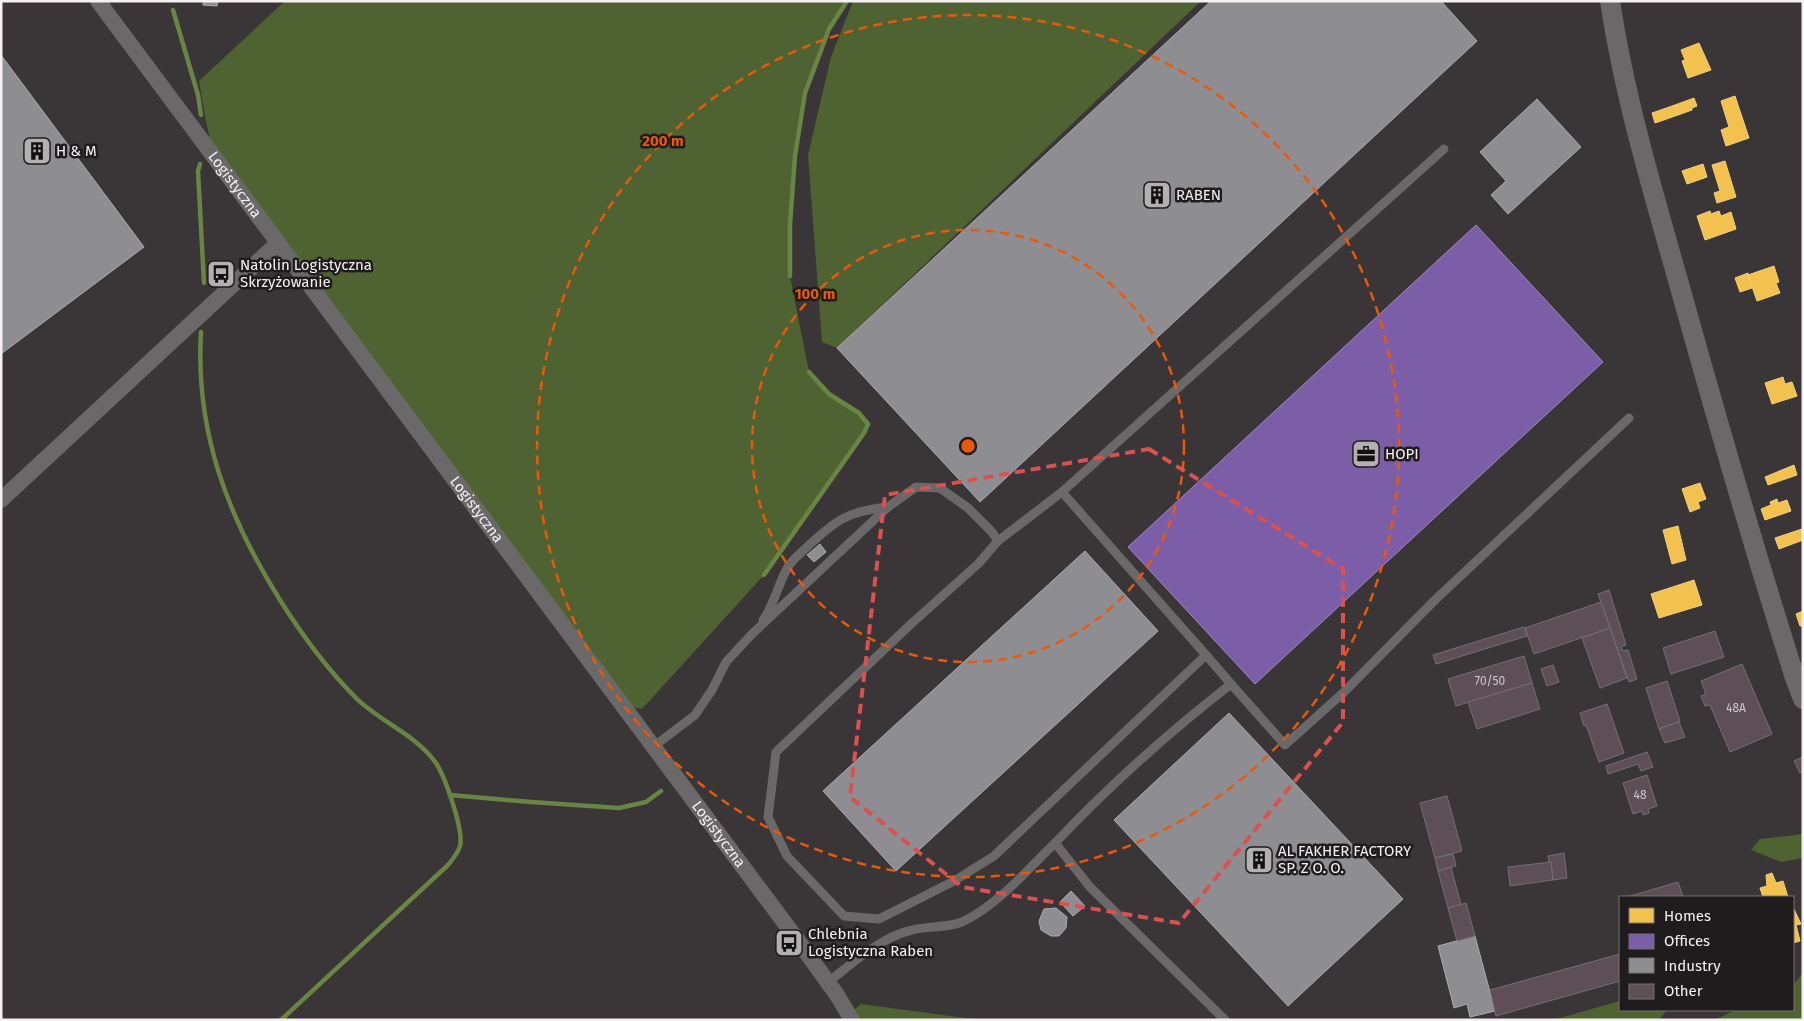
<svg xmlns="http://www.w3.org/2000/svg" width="1804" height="1021" font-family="'Fira Sans',sans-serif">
  <rect width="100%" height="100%" fill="#3a3537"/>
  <!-- green -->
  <g fill="#4e6331">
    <polygon points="285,1 847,1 829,29 805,93 795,156 790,224 790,276 809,372 829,394 859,413 868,424 864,433 764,575 642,709 621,705 215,158 206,122 199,81"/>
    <polygon points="853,1 1201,1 837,348 822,342 808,155 831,57"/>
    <polygon points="1803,834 1803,858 1781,862 1751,850 1760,839"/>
    <polygon points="1803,973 1803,1020 1714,1020 1736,1010 1793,1010 1793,985"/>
    <polygon points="1620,1001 1620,1010 1667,1010 1659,1020 1553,1020"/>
    <polygon points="861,1004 980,1020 843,1020"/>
  </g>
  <!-- homes -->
  <g fill="#f2c14e" stroke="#f3cf7f">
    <polygon points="1699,43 1711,70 1688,78 1682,61 1685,60 1681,50"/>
    <polygon points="1735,96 1749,138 1726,146 1721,130 1729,127 1721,101"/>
    <polygon points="1694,98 1697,106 1692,108 1692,110 1678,115 1675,105"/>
    <polygon points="1675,105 1678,115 1655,123 1652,113"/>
    <polygon points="1725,161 1736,197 1717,203 1714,193 1720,191 1712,165"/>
    <polygon points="1703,164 1707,177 1687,184 1682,171"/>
    <polygon points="1710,211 1711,214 1719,211 1721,216 1731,212 1736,229 1705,240 1697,216"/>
    <polygon points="1774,266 1779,282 1776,283 1780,293 1757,301 1748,275"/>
    <polygon points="1748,273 1752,288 1740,292 1735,278"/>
    <polygon points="1783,377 1785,384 1792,382 1797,396 1772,404 1765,383"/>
    <polygon points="1794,465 1797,475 1768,485 1765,477"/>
    <polygon points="1700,483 1706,499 1698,502 1700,508 1690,512 1682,489"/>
    <polygon points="1777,499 1778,503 1787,500 1791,511 1765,520 1761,509 1771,505 1770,502"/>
    <polygon points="1678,526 1686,560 1672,564 1663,530"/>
    <polygon points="1802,529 1803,540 1779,549 1775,538"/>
    <polygon points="1694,580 1702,605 1659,618 1651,594"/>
    <polygon points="1803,611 1803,626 1800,626 1796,614"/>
    <polygon points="1772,873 1776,883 1783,881 1788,897 1763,897 1760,888 1767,886 1766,875"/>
    <polygon points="1793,907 1801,924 1796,925 1800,941 1793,943"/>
  </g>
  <!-- offices -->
  <polygon fill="#7b5ea7" stroke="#a08abe" points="1476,225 1603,362 1255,684 1128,547"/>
  <!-- industry -->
  <g fill="#8d8d92" stroke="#acabaf">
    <polygon points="203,1 218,1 217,6 203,5"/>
    <polygon points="1211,1 1441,1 1477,41 980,502 837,348"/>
    <polygon points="1,55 144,247 1,354"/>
    <polygon points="1537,99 1581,147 1508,214 1491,195 1506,181 1480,152"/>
    <polygon points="820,544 826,552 814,562 807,555"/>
    <polygon points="1085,551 1158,631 896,871 823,791"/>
    <polygon points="1229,713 1403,899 1288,1006 1114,820"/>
    <polygon points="1071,891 1085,906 1073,916 1060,902"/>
    <polygon points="1056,908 1067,917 1066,928 1059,936 1051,936 1041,930 1039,921 1044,909"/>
    <polygon points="1475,936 1495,1011 1470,1017 1467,1004 1454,1008 1438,946"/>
  </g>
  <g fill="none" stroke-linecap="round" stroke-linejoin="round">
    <!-- stream -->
    <g stroke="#688543" stroke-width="4.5">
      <polyline points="173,10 198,95 201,115"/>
      <polyline points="200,164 198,171 204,283"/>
      <polyline points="790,276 790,224 795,156 805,93 829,29 847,1"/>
      <path d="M 201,332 C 195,432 228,517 280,600 C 302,635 327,669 357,699 C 381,722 416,735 436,763 C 445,777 464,830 460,846 C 458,853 453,859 448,865 L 281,1020"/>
      <polyline points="764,575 864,433 868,424 859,413 829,394 809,372"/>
      <polyline points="450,795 531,802 619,808 646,802 661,791"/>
    </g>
  </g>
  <!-- building -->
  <g fill="#5e4e55" stroke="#747072">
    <polygon points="1609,590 1626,645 1621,647 1623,651 1628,650 1637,679 1629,682 1598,594"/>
    <polygon points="1601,602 1610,628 1534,654 1525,628"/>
    <polygon points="1524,627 1527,636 1436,664 1433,655"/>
    <polygon points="1610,628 1627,678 1600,688 1582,638"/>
    <polygon points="1715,631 1724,657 1671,674 1663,648"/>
    <polygon points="1524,656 1532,683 1456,706 1448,679"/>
    <polygon points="1742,664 1772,734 1730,752 1710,705 1705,706 1701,696 1706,694 1701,681"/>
    <polygon points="1553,665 1559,682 1547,686 1541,669"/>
    <polygon points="1667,681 1680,721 1659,729 1646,688"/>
    <polygon points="1532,683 1540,709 1477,729 1468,702"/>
    <polygon points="1607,704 1624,753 1599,762 1586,725 1584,726 1580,713"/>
    <polygon points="1679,722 1685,737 1665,743 1659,729"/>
    <polygon points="1647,752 1653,767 1641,771 1638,764 1608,774 1606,766"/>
    <polygon points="1803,757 1803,771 1800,773 1794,761"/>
    <polygon points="1647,775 1657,806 1648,809 1649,813 1643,815 1642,811 1633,814 1623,783"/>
    <polygon points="1447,796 1462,851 1435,858 1420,803"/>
    <polygon points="1564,853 1567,878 1553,880 1551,862 1549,862 1548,856"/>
    <polygon points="1453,854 1456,866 1438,871 1435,858"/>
    <polygon points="1551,862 1553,880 1510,886 1508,867"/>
    <polygon points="1451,867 1461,905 1448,908 1438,871"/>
    <polygon points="1678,882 1683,897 1627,897"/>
    <polygon points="1466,903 1475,936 1457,941 1448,908"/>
    <polygon points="1620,954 1620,981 1496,1016 1490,990"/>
  </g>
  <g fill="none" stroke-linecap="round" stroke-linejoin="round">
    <!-- service -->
    <g stroke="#6a6869" stroke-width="9">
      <polyline points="1062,492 1444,149"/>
      <polyline points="998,541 1062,492 1206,655"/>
      <path d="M 763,620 C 775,604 778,583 788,567 C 792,560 801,553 807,547 C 836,520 848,511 888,507"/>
      <polyline points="653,747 695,715 712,690 726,662 752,634 888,507 916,487 940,488 968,508 992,532 998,541 978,564 911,624 776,752 768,817 787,856 844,916 879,919 954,881 994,856 1206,655 1231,684"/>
      <path d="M 1055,843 C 1110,785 1168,733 1231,684 L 1285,745 L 1343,693 L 1436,599 L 1629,418"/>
      <path d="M 828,982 C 853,963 881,937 912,930 C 928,926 947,928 962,922 C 997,906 1028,869 1055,843 L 1090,887 L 1225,1020"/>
    </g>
    <!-- minor -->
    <g stroke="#6a6869" stroke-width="16">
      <path id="s1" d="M 98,1 L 796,938 L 837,995 L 852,1020"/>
      <polyline points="1,500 278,243"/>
    </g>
    <!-- tertiary -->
    <path stroke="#6a6869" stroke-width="20" d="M 1610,1 C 1625,100 1654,195 1681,291 C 1717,420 1754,549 1795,678 L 1803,699"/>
  </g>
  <!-- marked area -->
  <path fill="none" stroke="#dc5050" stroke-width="4" stroke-dasharray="10 6" stroke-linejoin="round" d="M 1149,449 L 1343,569 L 1343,722 L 1179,923 L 962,887 L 850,797 L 885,495 Z"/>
  <!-- distance rings -->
  <g fill="none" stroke="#e8590c" stroke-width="2.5" stroke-dasharray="9 6">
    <circle cx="968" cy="446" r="216"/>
    <circle cx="968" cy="446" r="431"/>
  </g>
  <!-- icons -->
  <defs>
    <symbol id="building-square" viewBox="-11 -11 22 22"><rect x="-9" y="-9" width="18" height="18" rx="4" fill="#b4afb1" stroke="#201c1e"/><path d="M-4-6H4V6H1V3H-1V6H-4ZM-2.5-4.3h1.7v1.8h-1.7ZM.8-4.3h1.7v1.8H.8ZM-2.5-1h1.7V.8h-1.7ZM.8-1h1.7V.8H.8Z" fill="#111"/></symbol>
    <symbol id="bus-square" viewBox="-11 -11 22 22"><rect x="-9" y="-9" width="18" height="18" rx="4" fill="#b4afb1" stroke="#201c1e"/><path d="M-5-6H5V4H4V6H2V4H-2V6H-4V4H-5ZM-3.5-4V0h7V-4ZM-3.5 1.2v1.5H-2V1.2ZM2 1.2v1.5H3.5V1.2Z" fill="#111"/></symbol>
    <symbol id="office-square" viewBox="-11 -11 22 22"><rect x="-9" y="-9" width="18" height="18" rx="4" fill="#b4afb1" stroke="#201c1e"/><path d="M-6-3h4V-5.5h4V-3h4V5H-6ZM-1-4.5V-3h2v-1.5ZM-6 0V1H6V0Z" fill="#111"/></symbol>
  </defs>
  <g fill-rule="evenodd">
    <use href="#building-square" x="21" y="135" width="32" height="32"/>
    <use href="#building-square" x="1141" y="179" width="32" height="32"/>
    <use href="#bus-square" x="205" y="258" width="32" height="32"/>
    <use href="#office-square" x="1350" y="438" width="32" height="32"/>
    <use href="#building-square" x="1243" y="844" width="32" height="32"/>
    <use href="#bus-square" x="773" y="927" width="32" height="32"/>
  </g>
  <g text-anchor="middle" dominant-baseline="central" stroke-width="5" stroke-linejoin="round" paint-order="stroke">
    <!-- number labels -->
    <g font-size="12" fill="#d0c8cb">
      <text x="1490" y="681">70/50</text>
      <text x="1736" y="708">48A</text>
      <text x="1640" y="795">48</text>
    </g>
    <!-- poi labels -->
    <g font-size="15" fill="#f6f0f2" stroke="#201c1e" text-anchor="start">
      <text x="56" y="151">H &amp; M</text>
      <text x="1176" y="195">RABEN</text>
      <text x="240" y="265">Natolin Logistyczna<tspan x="240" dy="17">Skrzyżowanie</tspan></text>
      <text x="1385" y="454">HOPI</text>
      <text x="1278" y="851">AL FAKHER FACTORY<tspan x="1278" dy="17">SP. Z O. O.</tspan></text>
      <text x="808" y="934">Chlebnia<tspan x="808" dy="17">Logistyczna Raben</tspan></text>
    </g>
    <!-- street labels -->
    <g font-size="15" fill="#f6f0f2" stroke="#201c1e">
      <text stroke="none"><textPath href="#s1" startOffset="229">Logistyczna</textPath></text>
      <text stroke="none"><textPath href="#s1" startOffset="634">Logistyczna</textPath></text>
      <text stroke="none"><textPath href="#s1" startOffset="1039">Logistyczna</textPath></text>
    </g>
  </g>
  <circle cx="968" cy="446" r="8" fill="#e8590c" stroke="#201c1e" stroke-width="2.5"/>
  <g font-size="15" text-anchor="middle" font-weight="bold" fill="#e8590c" stroke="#201c1e" stroke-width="5" stroke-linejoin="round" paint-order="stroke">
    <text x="663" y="146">200 m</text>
    <text x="815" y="299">100 m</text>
  </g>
  <!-- border -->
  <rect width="1804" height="1021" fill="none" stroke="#f6f0f2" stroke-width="5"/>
  <!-- legend -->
  <rect x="1619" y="896" width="175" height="115" fill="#201c1e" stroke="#767173"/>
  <rect x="1629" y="908" width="25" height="15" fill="#f2c14e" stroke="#767173"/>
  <text x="1664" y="921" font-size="15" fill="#f6f0f2">Homes</text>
  <rect x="1629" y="934" width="25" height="15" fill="#7b5ea7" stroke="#767173"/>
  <text x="1664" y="946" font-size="15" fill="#f6f0f2">Offices</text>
  <rect x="1629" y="958" width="25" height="15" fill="#8d8d92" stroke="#767173"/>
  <text x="1664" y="971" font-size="15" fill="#f6f0f2">Industry</text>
  <rect x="1629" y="984" width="25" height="15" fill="#5e4e55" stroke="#767173"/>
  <text x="1664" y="996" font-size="15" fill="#f6f0f2">Other</text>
</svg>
